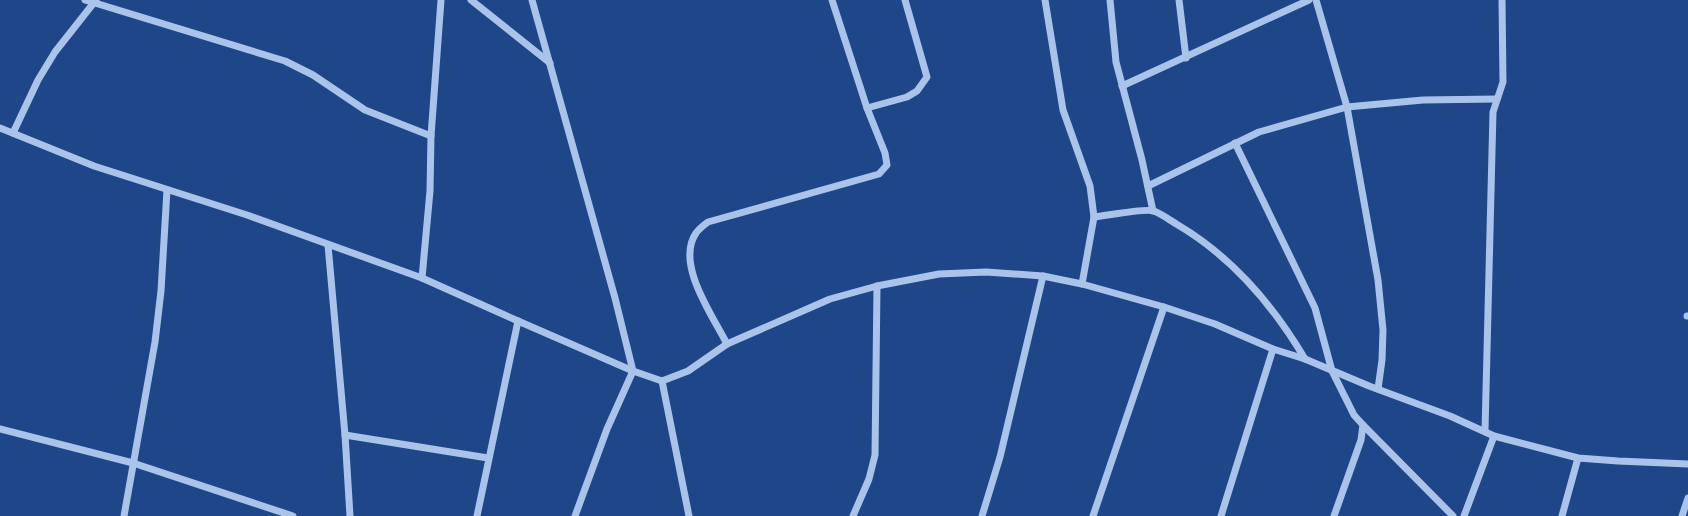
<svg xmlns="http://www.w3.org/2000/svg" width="1688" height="516" font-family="'DM Sans',sans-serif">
  <rect width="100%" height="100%" fill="#1f4688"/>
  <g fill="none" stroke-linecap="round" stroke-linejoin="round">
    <!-- minor -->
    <g stroke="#a9c3eb" stroke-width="7">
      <polyline points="85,0 285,61 313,75 365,110 431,136"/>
      <polyline points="471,0 550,63"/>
      <polyline points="532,0 615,298 633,371 607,429 575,516"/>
      <polyline points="1045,0 1063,110 1090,186 1094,217 1082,284"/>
      <polyline points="1110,0 1116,62 1142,160 1153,211"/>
      <polyline points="1179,0 1186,58"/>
      <polyline points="1316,0 1347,107 1378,280 1383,330 1382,360 1378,389"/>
      <polyline points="1122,86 1309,0"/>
      <polyline points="867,108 907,97 917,91 927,77 905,0"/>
      <polyline points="0,128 94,166 247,215 422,278 518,321 633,371 662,381 688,371 727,344 830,299 877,286 939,274 986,272 1043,276 1082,284 1164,307 1215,324 1273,349 1305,359 1369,386 1450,416 1494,436 1578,458 1618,461 1688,464"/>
      <polyline points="13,133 38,80 55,52 96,0"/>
      <polyline points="1235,143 1315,308 1332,371 1354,415 1363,425 1361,440 1334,516"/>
      <polyline points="1148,186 1259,132 1347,107 1423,100 1497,99"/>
      <path d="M 1094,217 C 1105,216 1146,208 1154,211 C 1162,214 1171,221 1178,225 C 1232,257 1273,305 1305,359"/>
      <polyline points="328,245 345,435 350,516"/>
      <polyline points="422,278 430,191 431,136 441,0"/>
      <polyline points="1687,316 1688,316"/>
      <path d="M 727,344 C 713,316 675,264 696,233 C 699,229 704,225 708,222 L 879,174 L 887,165 L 885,153 L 867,108 L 832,0"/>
      <polyline points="662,381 689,516"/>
      <polyline points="1363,425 1453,516"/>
      <polyline points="0,429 133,463 293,516"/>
      <polyline points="1485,431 1493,112 1503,82 1502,0"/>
      <polyline points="345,435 488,458"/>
      <polyline points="124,516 155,342 161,291 167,190"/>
      <polyline points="477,516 518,321"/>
      <polyline points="853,516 869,479 875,455 877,286"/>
      <polyline points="982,516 1000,457 1043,276"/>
      <polyline points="1093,516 1164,307"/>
      <polyline points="1221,516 1273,349"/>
      <polyline points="1464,516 1494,436"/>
      <polyline points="1562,516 1578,458"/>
      <polyline points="1682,516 1688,498"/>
    </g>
  </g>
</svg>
